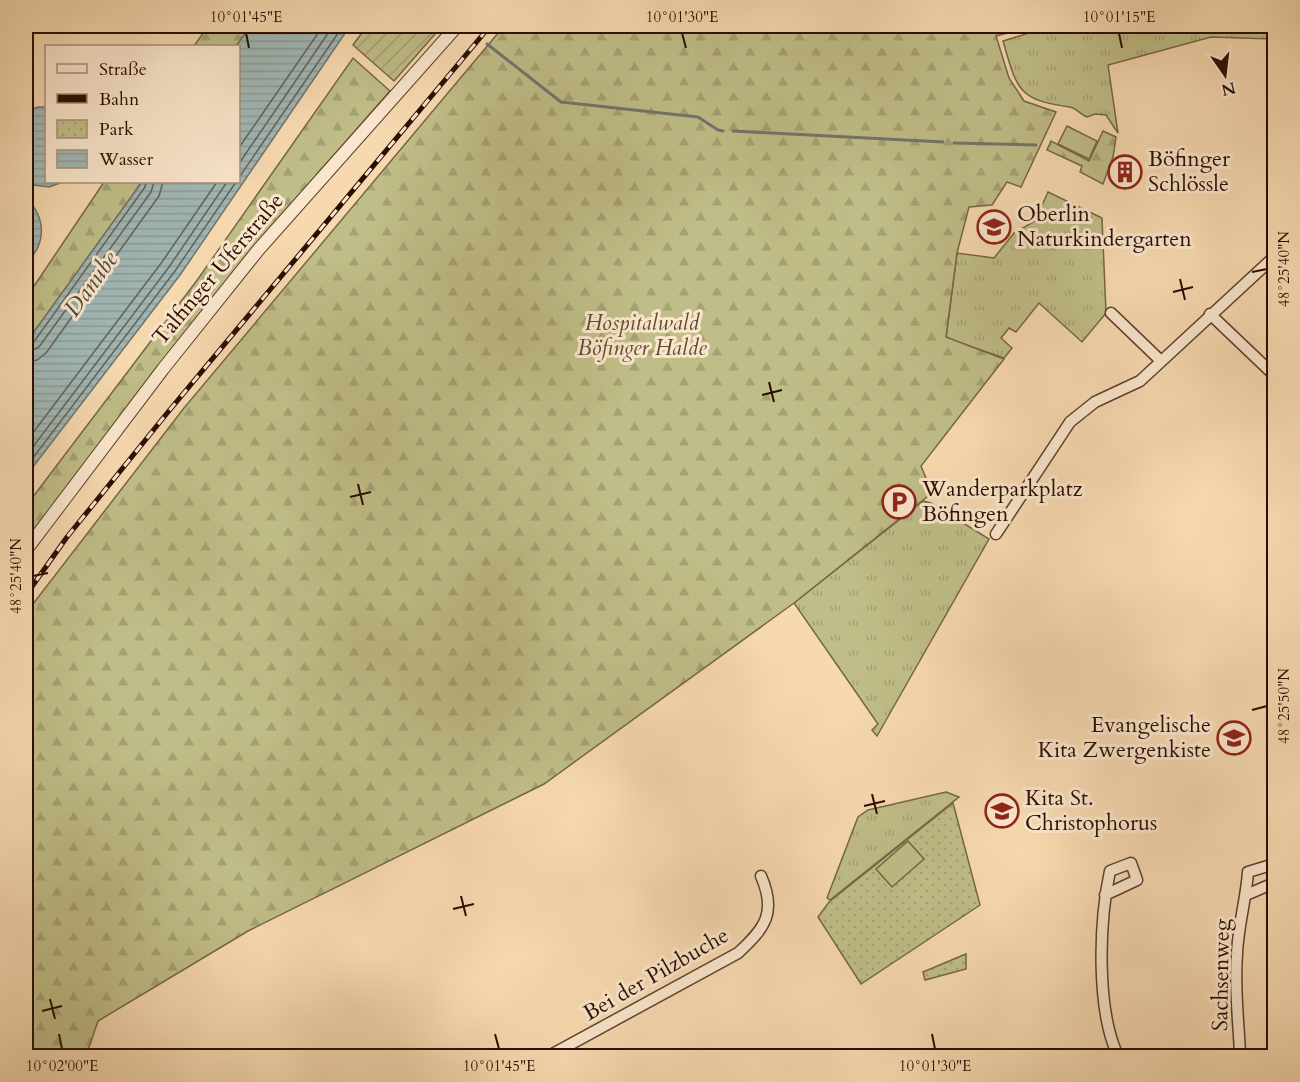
<svg xmlns="http://www.w3.org/2000/svg" width="1300" height="1082" font-family="Cardo,serif">
  <defs>
    <pattern id="grass-tufts" width="24" height="20" patternUnits="userSpaceOnUse" patternTransform="scale(1.5)"><rect width="24" height="20" fill="#c0be88"/><path d="M3 7l-1-3M5 7V3M7 7l1-3M15 17l-1-3M17 17v-4M19 17l1-3" fill="none" stroke="#a5a274"/></pattern>
    <pattern id="forest-firs" width="22" height="20" patternUnits="userSpaceOnUse" patternTransform="scale(1.5)"><rect width="22" height="20" fill="#c0be88"/><path d="M5 1l3.5 6h-7zM16 11l3.5 6h-7z" fill="#a5a274"/></pattern>
    <pattern id="park-dots" width="8" height="8" patternUnits="userSpaceOnUse" patternTransform="scale(1.5)"><rect width="8" height="8" fill="#c0be88"/><path d="M2 2h.1M6 6h.1" fill="none" stroke="#a5a274" stroke-width="1.8" stroke-linecap="round"/></pattern>
    <pattern id="garden-furrows" width="10" height="10" patternUnits="userSpaceOnUse" patternTransform="scale(1.5)"><rect width="10" height="10" fill="#c0be88"/><path d="M-1 1l2-2M0 10L10 0M9 11l2-2" fill="none" stroke="#a5a274"/></pattern>
    <pattern id="water-rules" width="6" height="5" patternUnits="userSpaceOnUse" patternTransform="scale(1.5)"><rect width="6" height="5" fill="#a1b8b5"/><path d="M0 2.5h6" fill="none" stroke="#8b9d9a"/></pattern>
  </defs>
  <rect width="100%" height="100%" fill="#f7d9b0"/>
  <filter id="stains"><feTurbulence type="fractalNoise" baseFrequency=".00333" numOctaves="4"/><feColorMatrix values="0 0 0 0 .2 0 0 0 0 .09 0 0 0 0 .02 0 0 0 .5 -.17"/></filter>
  <radialGradient id="worn" r=".72"><stop offset=".6" stop-color="#630" stop-opacity="0"/><stop offset="1" stop-color="#630" stop-opacity=".3"/></radialGradient>
  <!-- grass -->
  <g fill="url(#grass-tufts)" stroke="#756645" stroke-width="1.5">
    <path d="M 1052,26 L 1274,26 L 1274,39 L 1211,37 L 1108,65 L 1118,133 L 1106,115 L 1095,114 L 1087,117 C 1081,115 1076,108 1070,107 C 1018,100 1017,90 1003,41 Z"/>
    <polygon points="1048,192 1102,218 1106,313 1082,342 1039,303 1016,332 1009,328 1001,338 1012,348 1004,358 946,338 957,253 994,258 1014,233 1035,221"/>
    <polygon points="923,501 931,503 989,539 877,736 872,730 878,724 794,603"/>
    <polygon points="946,792 959,797 830,900 827,898 858,817 868,810"/>
  </g>
  <!-- forest -->
  <g fill="url(#forest-firs)" stroke="#756645" stroke-width="1.5">
    <polygon points="208,26 251,26 236,46 194,46"/>
    <polygon points="504,26 1034,26 996,36 1009,78 1024,101 1056,112 1021,187 1007,182 992,205 969,207 957,253 946,337 1004,359 921,466 932,493 794,603 544,784 248,931 98,1021 86,1056 26,1056 26,613 184,408"/>
    <polygon points="353,58 390,91 248,253 26,543 26,506 198,279"/>
    <polygon points="1103,131 1116,137 1113,157 1103,184 1080,172 1082,166 1047,150 1051,141 1089,161"/>
    <polygon points="104,182 142,182 26,343 26,298"/>
  </g>
  <!-- park -->
  <g fill="url(#park-dots)" stroke="#756645" stroke-width="1.5">
    <polygon points="953,803 980,905 861,984 818,917 829,902"/>
    <polygon points="966,954 966,969 925,980 923,972"/>
  </g>
  <!-- garden -->
  <polygon fill="url(#garden-furrows)" stroke="#756645" stroke-width="1.5" points="367,26 442,26 394,81 353,45"/>
  <!-- pitch -->
  <g fill="#c0be88" stroke="#756645" stroke-width="1.5">
    <polygon points="1067,126 1097,141 1089,159 1058,144"/>
    <polygon points="908,841 924,859 892,887 876,869"/>
  </g>
  <!-- water -->
  <g fill="url(#water-rules)" stroke="#71746d" stroke-width="1.5">
    <polygon points="251,26 350,26 180,275 26,476 26,343 142,182 238,182 238,46 236,46"/>
    <polygon points="39,107 46,107 46,182 63,182 49,187 26,184 26,110"/>
    <path d="M 26,198 C 46,217 47,244 26,263 Z"/>
  </g>
  <g fill="none" stroke-linecap="round" stroke-linejoin="round">
    <!-- shore -->
    <g stroke="#66625c" stroke-width="1.5">
      <polyline points="238,149 323,26"/>
      <polyline points="238,165 333,26"/>
      <polyline points="238,179 343,26"/>
      <polyline points="26,346 33,343 145,187 146,182"/>
      <polyline points="26,353 39,347 151,192 154,182"/>
      <polyline points="26,362 37,360 46,353 159,196 163,182"/>
      <polyline points="26,442 162,262 217,182"/>
      <polyline points="26,456 169,267 227,182"/>
      <polyline points="26,467 175,271 236,182"/>
    </g>
    <!-- stream -->
    <g stroke="#71746d" stroke-width="3">
      <polyline points="487,44 561,102 698,117 718,130 723,131"/>
      <polyline points="733,131 943,142"/>
      <polyline points="954,143 1036,145"/>
    </g>
    <defs>
      <g id="minor">
        <polyline points="1111,313 1161,361"/>
        <polyline points="1210,314 1274,375"/>
        <polyline points="996,534 1070,422 1095,402 1140,381 1274,257"/>
        <path d="M 1105,895 L 1137,880 L 1131,863 L 1110,871 C 1099,922 1096,1009 1118,1056"/>
        <polyline points="1246,895 1274,883"/>
        <path d="M 549,1056 L 738,953 C 765,928 777,913 761,876"/>
        <path d="M 1240,1056 C 1239,1022 1234,989 1237,954 C 1238,926 1246,900 1248,872 L 1271,865 L 1274,873"/>
      </g>
      <polyline id="tertiary" points="26,550 163,369 259,249 457,26"/>
    </defs>
    <!-- minor casing -->
    <use href="#minor" stroke="#5d402e" stroke-width="13"/>
    <!-- tertiary casing -->
    <use href="#tertiary" stroke="#5d402e" stroke-width="14"/>
    <!-- minor -->
    <use href="#minor" stroke="#fae6cc" stroke-width="10"/>
    <!-- tertiary -->
    <use href="#tertiary" stroke="#fae6cc" stroke-width="12"/>
    <defs>
      <polyline id="rail" points="26,595 67,537 168,412 490,26"/>
    </defs>
    <!-- rail casing -->
    <use href="#rail" stroke="#2a0d02" stroke-width="5"/>
    <!-- rail -->
    <use href="#rail" stroke="#fae6cc" stroke-width="3" stroke-dasharray="9" stroke-linecap="butt"/>
  </g>
  <!-- ticks -->
  <path fill="none" stroke="#2a0d02" stroke-width="2" d="M 246,33 L 249,48M 682,33 L 686,48M 1119,33 L 1122,48M 1252,272 L 1267,269M 1180,279 L 1185,300M 1173,292 L 1193,287M 769,382 L 774,402M 762,395 L 782,390M 358,484 L 363,505M 350,497 L 371,492M 33,576 L 48,573M 1252,710 L 1267,706M 872,794 L 877,814M 864,806 L 885,801M 461,896 L 466,916M 453,909 L 474,904M 50,999 L 55,1019M 42,1011 L 62,1006M 59,1034 L 62,1049M 495,1034 L 499,1049M 932,1034 L 935,1049"/>
  <!-- icons -->
  <defs>
    <symbol id="building-ring" viewBox="-11 -11 22 22"><circle r="9.5" fill="#fae6cc" stroke="#8f2418" stroke-width="1.5"/><path d="M-4-6H4V6H1V3H-1V6H-4ZM-2.5-4.3h1.7v1.8h-1.7ZM.8-4.3h1.7v1.8H.8ZM-2.5-1h1.7V.8h-1.7ZM.8-1h1.7V.8H.8Z" fill="#8f2418"/></symbol>
    <symbol id="school-ring" viewBox="-11 -11 22 22"><circle r="9.5" fill="#fae6cc" stroke="#8f2418" stroke-width="1.5"/><path d="M0-5L7-2L0 1L-7-2ZM-4 1L0 2.5L4 1V4Q0 6-4 4Z" fill="#8f2418"/></symbol>
    <symbol id="parking-ring" viewBox="-11 -11 22 22"><circle r="9.5" fill="#fae6cc" stroke="#8f2418" stroke-width="1.5"/><path d="M-3.5-5.5H1a3.5 3.5 0 0 1 0 7H-1V5.5H-3.5ZM-1-3.4V-.6H.8a1.4 1.4 0 0 0 0-2.8Z" fill="#8f2418"/></symbol>
  </defs>
  <g fill-rule="evenodd">
    <use href="#building-ring" x="1106" y="153" width="38" height="38"/>
    <use href="#school-ring" x="975" y="208" width="38" height="38"/>
    <use href="#parking-ring" x="880" y="483" width="38" height="38"/>
    <use href="#school-ring" x="1215" y="719" width="38" height="38"/>
    <use href="#school-ring" x="983" y="792" width="38" height="38"/>
  </g>
  <g text-anchor="middle" dominant-baseline="central" stroke-width="6" stroke-linejoin="round" paint-order="stroke">
    <!-- poi labels -->
    <g font-size="22" fill="#2a0d02" stroke="#fae6cc" text-anchor="start">
      <text x="1148" y="159">Böfinger<tspan x="1148" dy="25">Schlössle</tspan></text>
      <text x="1017" y="214">Oberlin<tspan x="1017" dy="25">Naturkindergarten</tspan></text>
      <text x="922" y="489">Wanderparkplatz<tspan x="922" dy="25">Böfingen</tspan></text>
      <text x="1211" y="725" text-anchor="end">Evangelische<tspan x="1211" dy="25">Kita Zwergenkiste</tspan></text>
      <text x="1025" y="798">Kita St.<tspan x="1025" dy="25">Christophorus</tspan></text>
    </g>
    <!-- street labels -->
    <g font-size="22" fill="#2a0d02" stroke="#fae6cc">
      <text transform="translate(218 269) rotate(-50)">Talfinger Uferstraße</text>
      <text transform="translate(656 974) rotate(-30)">Bei der Pilzbuche</text>
      <text transform="translate(1221 975) rotate(-89)">Sachsenweg</text>
    </g>
    <!-- park labels -->
    <g font-size="22" font-style="italic" fill="#5e4b31" stroke="#fae6cc">
      <text x="642" y="323">Hospitalwald<tspan x="642" dy="25">Böfinger Halde</tspan></text>
    </g>
    <!-- water labels -->
    <g font-size="24" font-style="italic" fill="#544941" stroke="#fae6cc">
      <text transform="translate(91 284) rotate(-54)">Danube</text>
    </g>
  </g>
  <!-- margin -->
  <rect width="1300" height="1082" fill="none" stroke="#f7d9b0" stroke-width="66"/>
  <!-- legend -->
  <rect x="45" y="45" width="195" height="138" fill="#fae6cc" stroke="#a78f7b" stroke-width="1.5"/>
  <rect x="57" y="64" width="30" height="9" fill="#fae6cc" stroke="#a78f7b" stroke-width="1.5"/>
  <text x="99" y="75" font-size="18" fill="#2a0d02">Straße</text>
  <rect x="57" y="94" width="30" height="9" fill="#2a0d02" stroke="#a78f7b" stroke-width="1.5"/>
  <text x="99" y="105" font-size="18" fill="#2a0d02">Bahn</text>
  <rect x="57" y="120" width="30" height="18" fill="url(#park-dots)" stroke="#a78f7b" stroke-width="1.5"/>
  <text x="99" y="135" font-size="18" fill="#2a0d02">Park</text>
  <rect x="57" y="150" width="30" height="18" fill="url(#water-rules)" stroke="#a78f7b" stroke-width="1.5"/>
  <text x="99" y="165" font-size="18" fill="#2a0d02">Wasser</text>
  <!-- north arrow -->
  <g transform="translate(1225 75) rotate(166)" stroke="#fae6cc" stroke-width="4.5" paint-order="stroke">
  <path d="M0-4.5L10 22L0 15L-10 22Z" fill="#2a0d02"/>
  <text y="-9" font-size="16" font-weight="bold" text-anchor="middle" fill="#2a0d02">N</text>
  </g>
  <rect x="33" y="33" width="1234" height="1016" fill="none" stroke="#2a0d02" stroke-width="2"/>
  <g font-size="15" text-anchor="middle" fill="#2a0d02">
    <text x="246" y="22">10°01'45"E</text>
    <text x="682" y="22">10°01'30"E</text>
    <text x="1119" y="22">10°01'15"E</text>
    <text transform="translate(1284 269) rotate(-90)" y="5">48°25'40"N</text>
    <text transform="translate(16 576) rotate(-90)" y="5">48°25'40"N</text>
    <text transform="translate(1284 706) rotate(-90)" y="5">48°25'50"N</text>
    <text x="62" y="1071">10°02'00"E</text>
    <text x="499" y="1071">10°01'45"E</text>
    <text x="935" y="1071">10°01'30"E</text>
  </g>
  <rect width="100%" height="100%" filter="url(#stains)"/>
  <rect width="100%" height="100%" fill="url(#worn)"/>
</svg>
